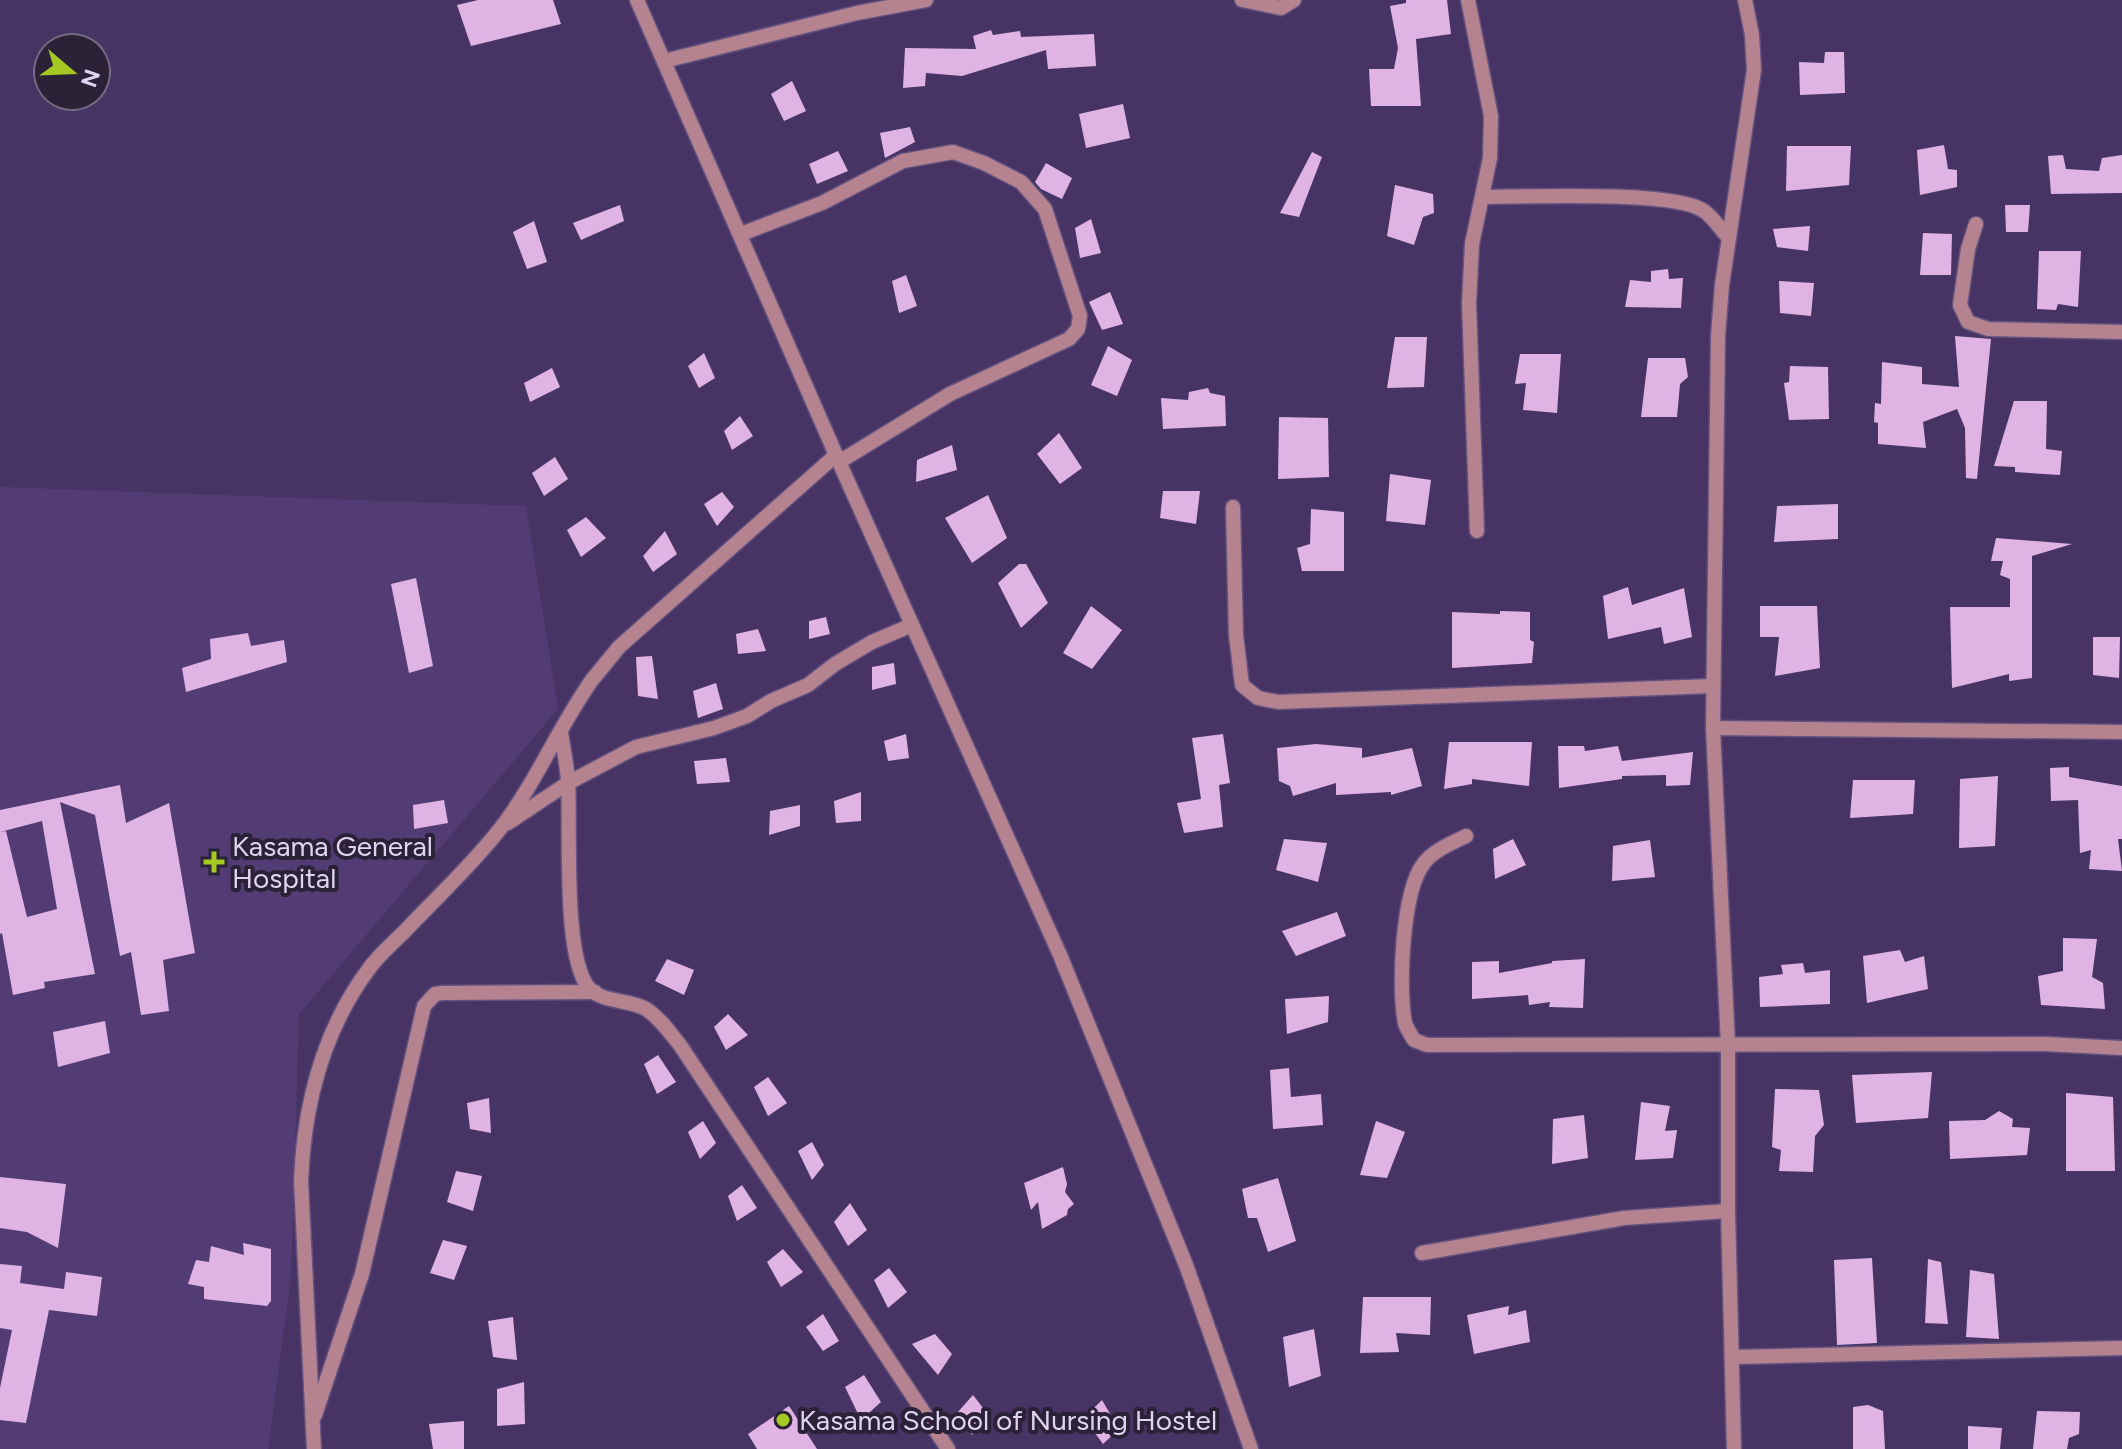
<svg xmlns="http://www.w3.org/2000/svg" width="2122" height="1449" font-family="Figtree,sans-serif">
  <rect width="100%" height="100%" fill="#483464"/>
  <!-- built -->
  <polygon fill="#533c73" points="0,487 526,506 558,709 299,1014 291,1276 268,1449 0,1449"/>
  <!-- building -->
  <g fill="#dfb4e5">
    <polygon points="478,0 553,0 561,24 471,46 457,5"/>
    <polygon points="1406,0 1447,0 1451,34 1416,39 1421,106 1371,106 1369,69 1394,69 1398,48 1390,6 1406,3"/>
    <polygon points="991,30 993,35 1020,31 1021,37 1094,34 1096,66 1048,69 1046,50 962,76 926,73 925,86 903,88 905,48 976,49 973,36"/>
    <polygon points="1825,52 1844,52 1845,93 1800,95 1799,62 1824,63"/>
    <polygon points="792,81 806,111 784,121 771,94"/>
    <polygon points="1123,104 1130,138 1086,148 1079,114"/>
    <polygon points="910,127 915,142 885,158 880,133"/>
    <polygon points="1944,145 1948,169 1957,170 1957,187 1920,195 1917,150"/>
    <polygon points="1787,146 1851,146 1849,185 1786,191"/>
    <polygon points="838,151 848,171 817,184 809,164"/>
    <polygon points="1312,152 1322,157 1299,217 1280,213"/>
    <polygon points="2063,155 2066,169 2099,171 2102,158 2122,155 2122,193 2051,194 2048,156"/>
    <polygon points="1046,163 1072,178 1062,199 1041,189 1035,182"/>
    <polygon points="1395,185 1433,194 1434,213 1423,217 1414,245 1387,236"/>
    <polygon points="620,205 624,221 581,240 573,223"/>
    <polygon points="2005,205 2030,205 2028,232 2006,232"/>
    <polygon points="1091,219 1101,253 1080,258 1075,228"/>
    <polygon points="534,221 547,262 527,269 513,232"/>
    <polygon points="1810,226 1808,251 1777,247 1773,229"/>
    <polygon points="1923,233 1952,234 1951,275 1920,275"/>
    <polygon points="2039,251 2081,251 2078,307 2058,304 2056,310 2037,309"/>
    <polygon points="1668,269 1669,279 1683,278 1681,308 1625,307 1630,280 1651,282 1651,271"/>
    <polygon points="906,275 917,306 899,313 892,281"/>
    <polygon points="1779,281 1814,283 1811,316 1780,313"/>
    <polygon points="1110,292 1123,324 1102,330 1089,302"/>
    <polygon points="1955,336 1991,339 1977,479 1966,478 1965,428 1957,409 1923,422 1926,448 1878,444 1878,423 1874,422 1875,403 1881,404 1882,362 1922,367 1922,384 1959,387"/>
    <polygon points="1395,337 1427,337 1424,387 1387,388"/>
    <polygon points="1108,346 1132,360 1117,396 1091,385"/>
    <polygon points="704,353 715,378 699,388 688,366"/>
    <polygon points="1520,354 1561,354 1557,413 1523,410 1526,383 1515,384"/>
    <polygon points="1648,358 1685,358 1688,377 1680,384 1677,417 1641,417"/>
    <polygon points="1790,366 1828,367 1829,419 1789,420 1784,383 1789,382"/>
    <polygon points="552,368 560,387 530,402 524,383"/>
    <polygon points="1208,388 1210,393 1225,396 1226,426 1163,429 1161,398 1188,400 1189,392"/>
    <polygon points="2014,401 2047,401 2046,449 2062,451 2060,475 2015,472 2015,467 1994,466"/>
    <polygon points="740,416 753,436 732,450 724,431"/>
    <polygon points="1279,417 1328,418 1329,477 1278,479"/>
    <polygon points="1059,433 1082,468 1060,484 1037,454"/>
    <polygon points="952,445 957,470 916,482 917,460"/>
    <polygon points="555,457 568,479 544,496 532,473"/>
    <polygon points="1390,474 1431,480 1425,525 1386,521"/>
    <polygon points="1163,491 1200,491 1196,524 1160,518"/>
    <polygon points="722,492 734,507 717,526 704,504"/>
    <polygon points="988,495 1007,538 972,563 945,518"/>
    <polygon points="1838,504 1838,539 1774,542 1777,506"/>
    <polygon points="1311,509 1344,512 1344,571 1302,571 1297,548 1310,544"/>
    <polygon points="586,517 606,538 581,557 567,530"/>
    <polygon points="665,531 677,554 653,572 643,556"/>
    <polygon points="1996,538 2072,544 2032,556 2032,678 2009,681 2009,674 1952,688 1950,607 2010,607 2010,579 2000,575 2003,561 1991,561"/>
    <polygon points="1019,564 1026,564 1048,603 1021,628 998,583"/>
    <polygon points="416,578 433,666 409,673 391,584"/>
    <polygon points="1628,587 1632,605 1684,588 1692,637 1664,644 1661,627 1608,639 1603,596"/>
    <polygon points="1091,606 1122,630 1092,669 1063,653"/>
    <polygon points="1760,606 1817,606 1820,668 1775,676 1779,637 1760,637"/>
    <polygon points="1500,611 1530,612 1530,640 1534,642 1532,663 1452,668 1452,612 1500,614"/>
    <polygon points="826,617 830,634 809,639 809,621"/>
    <polygon points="758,629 766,651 738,654 736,634"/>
    <polygon points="248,633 251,646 284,640 287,662 186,692 182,668 211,659 210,639"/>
    <polygon points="2093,637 2120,637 2119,678 2093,675"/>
    <polygon points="652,656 658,699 638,696 636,657"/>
    <polygon points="894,663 896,684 872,690 872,667"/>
    <polygon points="716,683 723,709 698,718 693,691"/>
    <polygon points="906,734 909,758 888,761 884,741"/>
    <polygon points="1223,734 1230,783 1219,785 1223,827 1184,833 1177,803 1201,799 1192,738"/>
    <polygon points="1449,742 1532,742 1529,786 1472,779 1472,784 1444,789"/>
    <polygon points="1316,744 1362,748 1362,758 1412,748 1422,786 1391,795 1391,792 1336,795 1336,783 1293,796 1290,786 1279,781 1277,748"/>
    <polygon points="1558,746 1584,746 1585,751 1618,746 1622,761 1693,752 1690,785 1666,786 1666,775 1622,776 1622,779 1559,788"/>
    <polygon points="726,758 730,782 697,784 694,761"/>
    <polygon points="2069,767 2069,777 2122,786 2122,839 2118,839 2122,871 2089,869 2091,850 2080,853 2078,800 2051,801 2050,768"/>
    <polygon points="1998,776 1995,846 1959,848 1960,779"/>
    <polygon points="1853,780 1915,780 1913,814 1850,818"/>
    <polygon points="120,785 126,823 169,803 195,953 163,960 169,1011 141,1015 131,952 120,956 95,815 60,802 95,974 44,982 45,988 13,995 2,933 0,934 0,832 6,831 27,917 57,909 42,821 0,832 0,810"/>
    <polygon points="861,792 861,821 836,823 834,801"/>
    <polygon points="444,800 448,823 414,829 413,805"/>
    <polygon points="800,805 800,826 769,835 770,811"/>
    <polygon points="1284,839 1327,843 1318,882 1276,870"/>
    <polygon points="1513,839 1526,865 1495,879 1493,849"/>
    <polygon points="1650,840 1655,877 1612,881 1613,846"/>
    <polygon points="1337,912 1346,936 1296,956 1282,931"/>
    <polygon points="2063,938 2097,939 2092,977 2103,983 2105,1009 2041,1005 2038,976 2063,971"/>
    <polygon points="1900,950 1905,962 1924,956 1928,989 1867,1003 1863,956"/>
    <polygon points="667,959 694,970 684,995 655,981"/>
    <polygon points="1585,959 1583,1008 1549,1007 1550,1002 1529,1005 1528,995 1472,999 1472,962 1499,961 1499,973 1552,963 1552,961"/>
    <polygon points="1803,963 1805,973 1830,970 1830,1004 1760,1007 1759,977 1783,974 1781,965"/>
    <polygon points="1329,996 1328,1022 1287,1034 1285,999"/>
    <polygon points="728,1014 748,1035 726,1050 714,1027"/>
    <polygon points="105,1021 110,1053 58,1067 53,1032"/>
    <polygon points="658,1055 676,1082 657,1094 644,1064"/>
    <polygon points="1289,1068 1291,1097 1321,1094 1323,1125 1273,1129 1270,1070"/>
    <polygon points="1932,1072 1928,1118 1856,1123 1852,1075"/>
    <polygon points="768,1077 787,1103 768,1116 754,1087"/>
    <polygon points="1775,1089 1819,1090 1824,1125 1815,1136 1813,1172 1779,1171 1781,1150 1772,1147"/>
    <polygon points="2066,1093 2113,1097 2115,1171 2066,1171"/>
    <polygon points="489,1098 491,1133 470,1129 467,1103"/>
    <polygon points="1641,1102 1670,1106 1665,1131 1677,1130 1673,1158 1635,1160"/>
    <polygon points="1999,1111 2013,1119 2012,1127 2030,1128 2027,1155 1950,1159 1949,1121 1985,1120"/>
    <polygon points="1584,1115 1588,1158 1552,1164 1553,1119"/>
    <polygon points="703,1121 716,1143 700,1159 688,1132"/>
    <polygon points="1376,1121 1405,1132 1387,1178 1360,1175"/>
    <polygon points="812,1142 824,1165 812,1180 798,1151"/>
    <polygon points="1063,1167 1067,1184 1065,1192 1074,1204 1068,1209 1067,1215 1042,1229 1038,1202 1031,1210 1024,1183"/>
    <polygon points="456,1171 482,1176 473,1211 447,1202"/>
    <polygon points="0,1177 66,1184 58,1248 27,1232 0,1228"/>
    <polygon points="1278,1178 1296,1241 1268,1252 1257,1218 1248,1218 1242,1189"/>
    <polygon points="742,1185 757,1208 737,1221 728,1196"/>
    <polygon points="850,1203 867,1230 848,1246 834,1222"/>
    <polygon points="443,1240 467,1246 454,1280 430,1273"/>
    <polygon points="243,1243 271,1249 271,1301 267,1306 204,1299 204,1287 188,1284 196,1260 209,1262 211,1246 244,1255"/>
    <polygon points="783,1249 803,1272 781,1287 767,1262"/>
    <polygon points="1872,1258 1877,1343 1837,1345 1834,1260"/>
    <polygon points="1928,1259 1941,1262 1948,1324 1925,1323"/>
    <polygon points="0,1264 22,1266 20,1283 64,1289 66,1272 102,1277 97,1316 49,1310 26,1423 0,1420 0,1388 12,1330 0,1328"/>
    <polygon points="889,1268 907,1292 888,1308 874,1280"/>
    <polygon points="1970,1270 1994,1274 1999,1339 1966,1337"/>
    <polygon points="1363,1297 1431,1297 1430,1335 1396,1333 1399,1352 1360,1353"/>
    <polygon points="1509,1306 1508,1315 1526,1310 1530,1342 1474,1354 1467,1315"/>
    <polygon points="823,1314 839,1341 823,1351 806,1327"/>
    <polygon points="513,1317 517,1360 493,1357 488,1321"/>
    <polygon points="1314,1329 1321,1376 1289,1387 1283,1337"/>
    <polygon points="935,1334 952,1354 938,1375 912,1344"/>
    <polygon points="864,1375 881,1402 861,1420 845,1387"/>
    <polygon points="524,1382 525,1424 497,1426 497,1389"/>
    <polygon points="973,1395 990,1417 972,1435 957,1413"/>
    <polygon points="1102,1400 1119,1429 1103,1444 1084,1418"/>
    <polygon points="1868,1405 1883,1411 1885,1449 1853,1449 1853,1407"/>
    <polygon points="789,1406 817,1449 757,1449 748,1434"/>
    <polygon points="2037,1411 2080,1412 2079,1434 2069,1438 2067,1449 2033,1449"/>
    <polygon points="464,1421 464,1449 433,1449 429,1424"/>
    <polygon points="1968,1426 2002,1428 2000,1449 1968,1449"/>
  </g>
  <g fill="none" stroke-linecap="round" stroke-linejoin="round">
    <defs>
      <g id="minor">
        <polyline points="637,0 836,455 1060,955 1186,1265 1251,1449"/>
        <polyline points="1242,0 1281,8 1294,0"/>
        <polyline points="1468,0 1491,116 1490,158 1472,244 1469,303 1477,531"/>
        <polyline points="664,61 857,13 926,0"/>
        <path d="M 1482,197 C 1523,197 1675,190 1704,211 C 1713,217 1721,230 1729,238"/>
        <polyline points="1976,224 1968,249 1960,305 1968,322 1988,329 2122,332"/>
        <polyline points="741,234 822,203 903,161 953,152 984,163 1021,182 1045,209 1080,316 1078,329 1069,339 950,394 839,462"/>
        <polyline points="1233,507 1236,635 1242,685 1258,698 1278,702 1713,686"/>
        <polyline points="1713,728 2122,732"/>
        <path d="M 561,732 C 563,748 567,764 568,781 C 571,824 562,957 589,988 C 602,1003 630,999 646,1009 C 660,1018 670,1033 680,1045 L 948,1449"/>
        <polyline points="508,823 568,783 636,747 714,728 747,716 771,701 808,685 835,664 872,642 912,625"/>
        <path d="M 1466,836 C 1452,843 1434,850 1424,863 C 1402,891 1398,988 1405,1023 C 1407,1029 1411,1035 1414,1040 L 1427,1045 L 2045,1044 L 2122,1048"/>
        <polyline points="1422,1253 1624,1218 1728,1211"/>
        <polyline points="1733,1357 2122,1348"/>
        <polyline points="315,1415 362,1274 424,1006 435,994 442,993 595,992"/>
        <path d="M 314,1449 L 301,1181 C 304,1103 323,1029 371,966 C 381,953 394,942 405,931 C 437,897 471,866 500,829 C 536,783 558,728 592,680 C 601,669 610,658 619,647 L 836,455"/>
        <polyline points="1734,1449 1728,1211 1728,1045 1713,728 1718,336 1722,285 1754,70 1752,35 1745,0"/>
      </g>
    </defs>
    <!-- minor casing -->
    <use href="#minor" stroke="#63517e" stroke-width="17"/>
    <!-- minor -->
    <use href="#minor" stroke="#b58390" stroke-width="14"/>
  </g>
  <!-- markers -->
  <g fill="#a5c823" stroke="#2b2238" stroke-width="3">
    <path d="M210 850h8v8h8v8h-8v8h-8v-8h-8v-8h8z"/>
    <circle cx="783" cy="1420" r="8"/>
  </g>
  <g text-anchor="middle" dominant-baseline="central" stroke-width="8" stroke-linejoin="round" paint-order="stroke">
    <!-- poi labels -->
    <g font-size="28" fill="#dfd5f2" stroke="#2b2238" text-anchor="start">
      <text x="232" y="846">Kasama General<tspan x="232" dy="32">Hospital</tspan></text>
      <text x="799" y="1420">Kasama School of Nursing Hostel</text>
    </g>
  </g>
  <!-- north arrow -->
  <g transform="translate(72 72) rotate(109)"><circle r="38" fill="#2b2238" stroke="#736a82" stroke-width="2"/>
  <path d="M0-6L14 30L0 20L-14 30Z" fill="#a5c823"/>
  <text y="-12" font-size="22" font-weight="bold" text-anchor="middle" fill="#dfd5f2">N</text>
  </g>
</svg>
